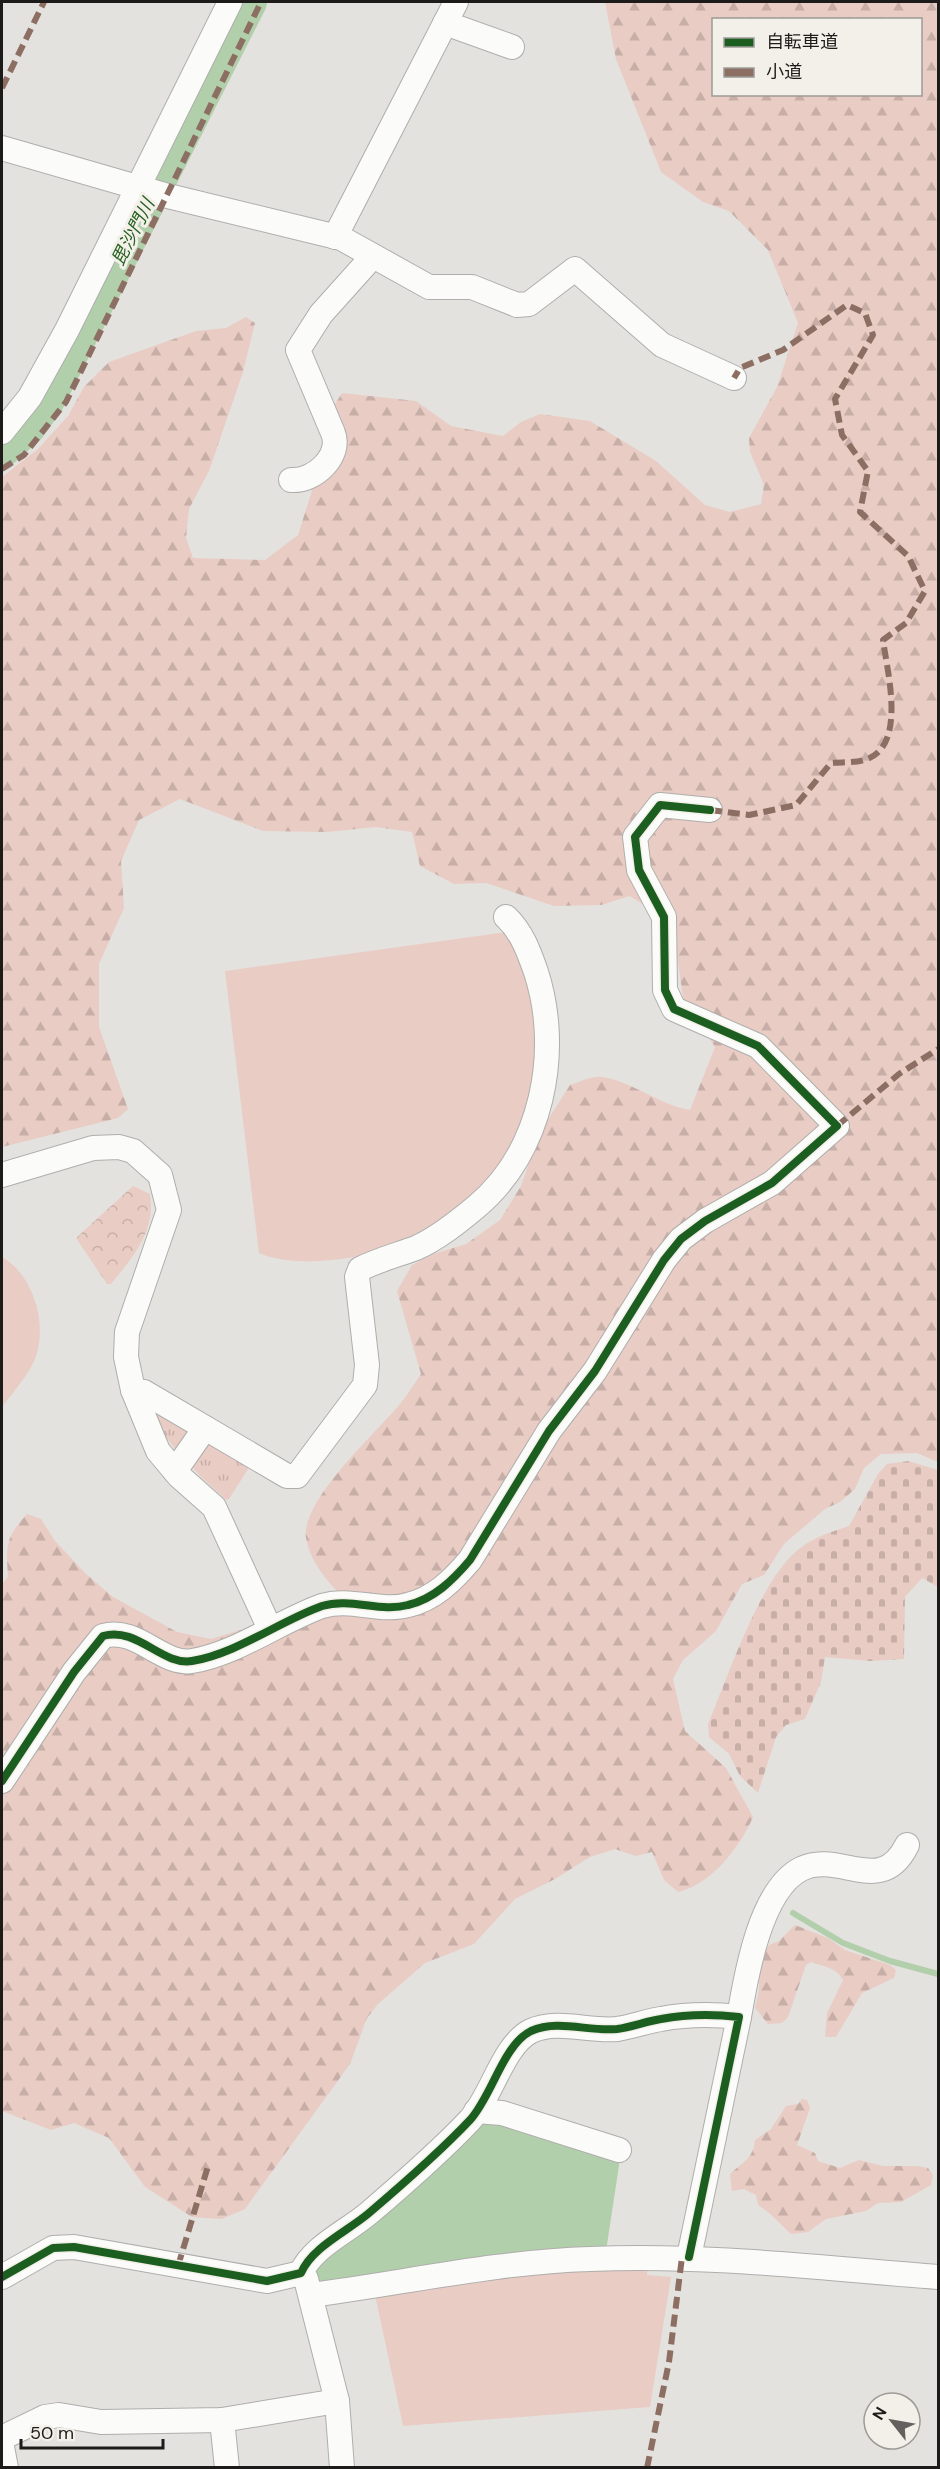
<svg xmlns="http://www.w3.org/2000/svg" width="940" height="2469" font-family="'DM Sans','Noto Sans JP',sans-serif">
  <defs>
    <pattern id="grass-tufts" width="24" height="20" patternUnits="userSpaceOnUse" patternTransform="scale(1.5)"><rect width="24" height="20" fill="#e9ccc4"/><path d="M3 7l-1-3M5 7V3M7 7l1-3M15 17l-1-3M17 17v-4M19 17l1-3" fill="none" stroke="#c7afa8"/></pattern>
    <pattern id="forest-firs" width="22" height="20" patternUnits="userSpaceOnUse" patternTransform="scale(1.5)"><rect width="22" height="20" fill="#e9ccc4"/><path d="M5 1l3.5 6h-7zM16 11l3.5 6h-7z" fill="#c7afa8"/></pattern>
    <pattern id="cemetery-stones" width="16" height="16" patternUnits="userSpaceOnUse" patternTransform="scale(1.5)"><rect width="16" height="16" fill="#e9ccc4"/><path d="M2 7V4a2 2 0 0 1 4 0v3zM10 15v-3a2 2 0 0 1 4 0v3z" fill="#c7afa8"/></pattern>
    <pattern id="park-crowns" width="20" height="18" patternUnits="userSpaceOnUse" patternTransform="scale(1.5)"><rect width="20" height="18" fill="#e9ccc4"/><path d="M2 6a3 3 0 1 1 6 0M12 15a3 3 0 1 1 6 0" fill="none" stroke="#c7afa8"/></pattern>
  </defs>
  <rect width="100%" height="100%" fill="#e4e2df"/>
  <!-- grass -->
  <g fill="url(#grass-tufts)">
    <polygon points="160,1412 193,1429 176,1450 156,1425 156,1415"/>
    <path d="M 208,1442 L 250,1466 L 229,1499 L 226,1500 C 218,1491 194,1473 191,1464 Z"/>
  </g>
  <!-- forest -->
  <g fill="url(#forest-firs)" fill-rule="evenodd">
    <path d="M 605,2 L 938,2 L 938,1462 L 917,1453 L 881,1454 L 864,1468 L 855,1489 L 840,1502 L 825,1509 L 784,1544 L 764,1575 L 742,1584 L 716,1631 L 683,1660 L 673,1679 L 685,1731 L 726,1768 L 753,1817 C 740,1847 711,1885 678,1892 L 664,1880 L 652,1852 L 636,1856 L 615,1849 L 590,1857 L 555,1879 L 515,1899 L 474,1944 L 425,1963 L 378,2004 L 367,2018 L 350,2064 L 245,2209 L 222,2219 L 192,2217 L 145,2187 L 109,2138 L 74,2123 L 51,2130 L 2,2111 L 2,1584 L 8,1577 C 6,1546 5,1538 27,1514 L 41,1519 L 55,1541 L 85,1573 L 113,1597 L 177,1632 L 211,1639 L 240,1630 L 271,1633 L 342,1596 C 326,1580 310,1561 306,1538 C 301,1500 377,1432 400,1404 C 408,1394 414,1384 421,1374 L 397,1291 L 412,1265 L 433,1254 L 466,1244 L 500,1220 L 521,1186 L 540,1132 L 570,1085 C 579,1082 593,1075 602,1077 C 632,1081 659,1105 690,1110 L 715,1047 L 683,998 L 677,955 L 656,913 L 630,896 L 601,905 L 554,906 L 486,883 L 454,884 L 420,866 L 412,832 L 376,827 L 327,832 L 263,831 L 180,799 L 139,820 L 121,861 L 124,908 L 99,964 L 99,1027 L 128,1109 L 118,1118 L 2,1147 L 2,477 L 38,449 L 68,416 L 84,387 L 109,362 L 196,331 L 226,328 L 246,317 L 255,323 L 243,372 L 209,471 L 189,509 L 186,538 L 193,558 L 265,560 L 298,535 L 322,459 L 323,423 L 342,393 L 416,401 L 451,426 L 503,436 L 521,422 L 540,414 L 590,421 L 656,461 L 705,505 L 730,512 L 761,504 L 764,485 L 750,452 L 749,438 L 777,387 L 798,323 L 768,250 L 729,211 L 703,202 L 661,172 L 616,59 ZM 714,20 L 920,20 L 920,94 L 714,94 Z"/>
    <path d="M 795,1925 L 828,1938 L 845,1950 L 890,1965 L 896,1970 L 894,1978 L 862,1993 L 836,2037 L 825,2037 L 827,2013 L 843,1980 C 836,1967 824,1967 811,1962 L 806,1965 L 788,2017 L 782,2023 L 768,2024 L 755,2008 L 759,1990 L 760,1959 L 769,1945 L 779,1941 Z"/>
    <path d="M 802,2099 L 807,2100 L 810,2108 L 797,2145 L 815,2153 L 818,2161 L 840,2168 L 859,2160 L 883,2166 L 917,2166 L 928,2168 L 933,2175 L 931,2185 L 901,2202 L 878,2203 L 866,2211 L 826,2219 L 808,2232 L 791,2234 C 781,2225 770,2212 758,2205 L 756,2195 L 744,2189 L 732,2191 L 730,2174 C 743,2162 753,2159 755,2140 L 771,2129 L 786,2106 L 798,2104 Z"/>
  </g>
  <!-- cemetery -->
  <path fill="url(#cemetery-stones)" d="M 908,1461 L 938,1470 L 938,1587 L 922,1578 L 905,1597 L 904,1659 L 870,1661 L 825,1657 L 821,1682 L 805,1719 L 786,1725 L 776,1737 L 758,1793 L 740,1776 L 729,1754 L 709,1737 L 708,1724 C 728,1677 760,1579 799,1549 C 814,1537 831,1532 849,1526 L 878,1474 L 887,1464 Z"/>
  <!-- park -->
  <path fill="url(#park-crowns)" d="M 133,1186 L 150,1194 C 156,1231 133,1257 111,1284 L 107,1284 L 76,1238 Z"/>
  <!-- garden -->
  <g fill="#e9ccc4">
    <path d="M 507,932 C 520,960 534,990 537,1022 C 548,1134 465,1240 354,1257 C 325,1262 287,1265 259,1253 L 225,971 Z"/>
    <path d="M 2,1257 C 37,1277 51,1335 30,1369 C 22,1382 11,1395 2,1407 Z"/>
    <polygon points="648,2263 647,2275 671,2277 650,2407 403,2426 374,2290"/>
  </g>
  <!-- water -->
  <polygon fill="#b1cfab" points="483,2120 620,2159 606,2251 317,2284 309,2266"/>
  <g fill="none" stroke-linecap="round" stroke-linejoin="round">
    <!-- stream -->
    <polyline stroke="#b1cfab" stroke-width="6" points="793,1913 843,1943 890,1961 938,1974"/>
    <!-- river -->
    <polyline stroke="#b1cfab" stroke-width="34" points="2,451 29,427 47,402 250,2"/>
    <defs>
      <g id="minor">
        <polyline points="445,23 512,47"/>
        <polyline points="2,148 168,196 341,238 429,287 472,287 517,305 529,304 575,269 662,345 734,378"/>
        <polyline points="335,237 456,2"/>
        <polyline points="2,432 30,397 67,330 230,2"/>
        <path d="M 291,480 C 314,482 342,456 333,433 L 298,350 L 321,314 L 373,256"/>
        <polyline points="2,1175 93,1148 119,1147 133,1151 160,1175 169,1210 127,1332 126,1357 133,1390 158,1451 179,1476 214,1507 270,1629"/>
        <path d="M 133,1390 L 144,1392 L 287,1476 L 297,1476 L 365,1385 L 367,1365 L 357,1277 L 360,1269 C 378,1260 397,1255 416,1248 C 437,1239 458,1222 476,1207 C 542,1152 562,1052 536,972 C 529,952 522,932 506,917"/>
        <polyline points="175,1471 205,1428"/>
        <path d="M 2,1781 L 74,1672 L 103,1636 C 137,1626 162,1666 192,1661 C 236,1654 280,1621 322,1606 C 351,1597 380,1613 408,1605 C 434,1599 453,1580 470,1560 L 549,1431 L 595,1371 L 664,1260 L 681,1239 L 705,1221 L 772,1183 L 837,1126 L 758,1046 L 674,1009 L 665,990 L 664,917 L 639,870 L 635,837 L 660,805 L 710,810"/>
        <path d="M 739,2017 C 746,1976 760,1890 801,1869 C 840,1850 881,1898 907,1845"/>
        <polyline points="476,2111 502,2113 619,2150"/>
        <path d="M 2,2277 L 53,2248 L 74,2247 L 267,2281 L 301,2273 C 312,2247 348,2231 369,2213 C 403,2184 439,2153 470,2120 C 492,2096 503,2045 531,2031 C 558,2019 589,2032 617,2029 C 632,2027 647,2021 661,2019 C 688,2014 712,2014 739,2017 L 689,2257"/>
        <polyline points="306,2279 337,2401 342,2468"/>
        <path d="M 311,2295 C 404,2283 495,2262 590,2259 C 706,2254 822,2268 938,2277"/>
        <polyline points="222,2420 227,2468"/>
        <polyline points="2,2438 45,2417 59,2415 101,2422 222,2420 337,2401"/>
        <polyline points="2,2447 6,2468"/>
      </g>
    </defs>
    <!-- minor casing -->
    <use href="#minor" stroke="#afaeac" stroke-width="26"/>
    <!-- minor -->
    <use href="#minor" stroke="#fbfbfa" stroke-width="24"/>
    <!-- quiet -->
    <g stroke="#8d6e63" stroke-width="6" stroke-dasharray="12 6" stroke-linecap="butt">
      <polyline points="2,88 44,2"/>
      <polyline points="2,469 24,455 66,402 261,2"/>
      <path d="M 710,810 L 749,815 L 796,805 L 831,763 C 842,762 854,763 864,760 C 908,748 887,671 883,640 L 906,623 L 925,591 L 908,556 L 860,512 L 868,471 L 842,435 L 835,399 L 873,335 L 865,313 L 847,305 L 783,350 L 740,368 L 734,378"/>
      <polyline points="837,1126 899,1074 938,1049"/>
      <polyline points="178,2266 208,2166"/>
      <polyline points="647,2468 669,2362 682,2257"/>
    </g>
    <defs>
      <g id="cycleway">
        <path d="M 2,1781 L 74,1672 L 103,1636 C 137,1626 162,1666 192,1661 C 236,1654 280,1621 322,1606 C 351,1597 380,1613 408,1605 C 434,1599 453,1580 470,1560 L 549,1431 L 595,1371 L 664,1260 L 681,1239 L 705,1221 L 772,1183 L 837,1126 L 758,1046 L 674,1009 L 665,990 L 664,917 L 639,870 L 635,837 L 660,805 L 710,810"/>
        <path d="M 2,2277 L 53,2248 L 74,2247 L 267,2281 L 301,2273 C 312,2247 348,2231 369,2213 C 403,2184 439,2153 470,2120 C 492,2096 503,2045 531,2031 C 558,2019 589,2032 617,2029 C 632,2027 647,2021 661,2019 C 688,2014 712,2014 739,2017 L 689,2257"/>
      </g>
    </defs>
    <!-- cycleway casing -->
    <use href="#cycleway" stroke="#f3f0ea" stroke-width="11"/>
    <!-- cycleway -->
    <use href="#cycleway" stroke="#1b5e20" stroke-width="8"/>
  </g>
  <g text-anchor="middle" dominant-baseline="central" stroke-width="6" stroke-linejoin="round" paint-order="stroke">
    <!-- water labels -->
    <g font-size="18" font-style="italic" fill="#266020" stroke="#f3f0ea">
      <text transform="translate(133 232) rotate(-63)">毘沙門川</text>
    </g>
  </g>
  <!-- border -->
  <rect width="940" height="2469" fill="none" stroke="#1c1b19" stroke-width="6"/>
  <!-- legend -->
  <rect x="712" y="18" width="210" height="78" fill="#f3f0ea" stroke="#9d9b96" stroke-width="1.5"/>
  <rect x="724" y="38" width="30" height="9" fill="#1b5e20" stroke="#9d9b96" stroke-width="1.5"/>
  <text x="766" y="48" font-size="18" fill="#1c1b19">自転車道</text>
  <rect x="724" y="68" width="30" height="9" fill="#8d6e63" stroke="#9d9b96" stroke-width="1.5"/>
  <text x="766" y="78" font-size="18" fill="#1c1b19">小道</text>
  <!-- north arrow -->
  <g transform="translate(892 2421) rotate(301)"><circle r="28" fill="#f3f0ea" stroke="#9d9b96" stroke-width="1.5"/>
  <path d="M0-4.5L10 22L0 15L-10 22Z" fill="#62615e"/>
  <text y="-9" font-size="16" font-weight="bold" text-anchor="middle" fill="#1c1b19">N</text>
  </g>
  <!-- scale -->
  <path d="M21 2439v9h142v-9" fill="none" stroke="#1c1b19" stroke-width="3"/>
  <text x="30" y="2439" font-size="18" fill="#1c1b19" stroke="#f3f0ea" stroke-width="4.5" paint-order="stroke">50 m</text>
</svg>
